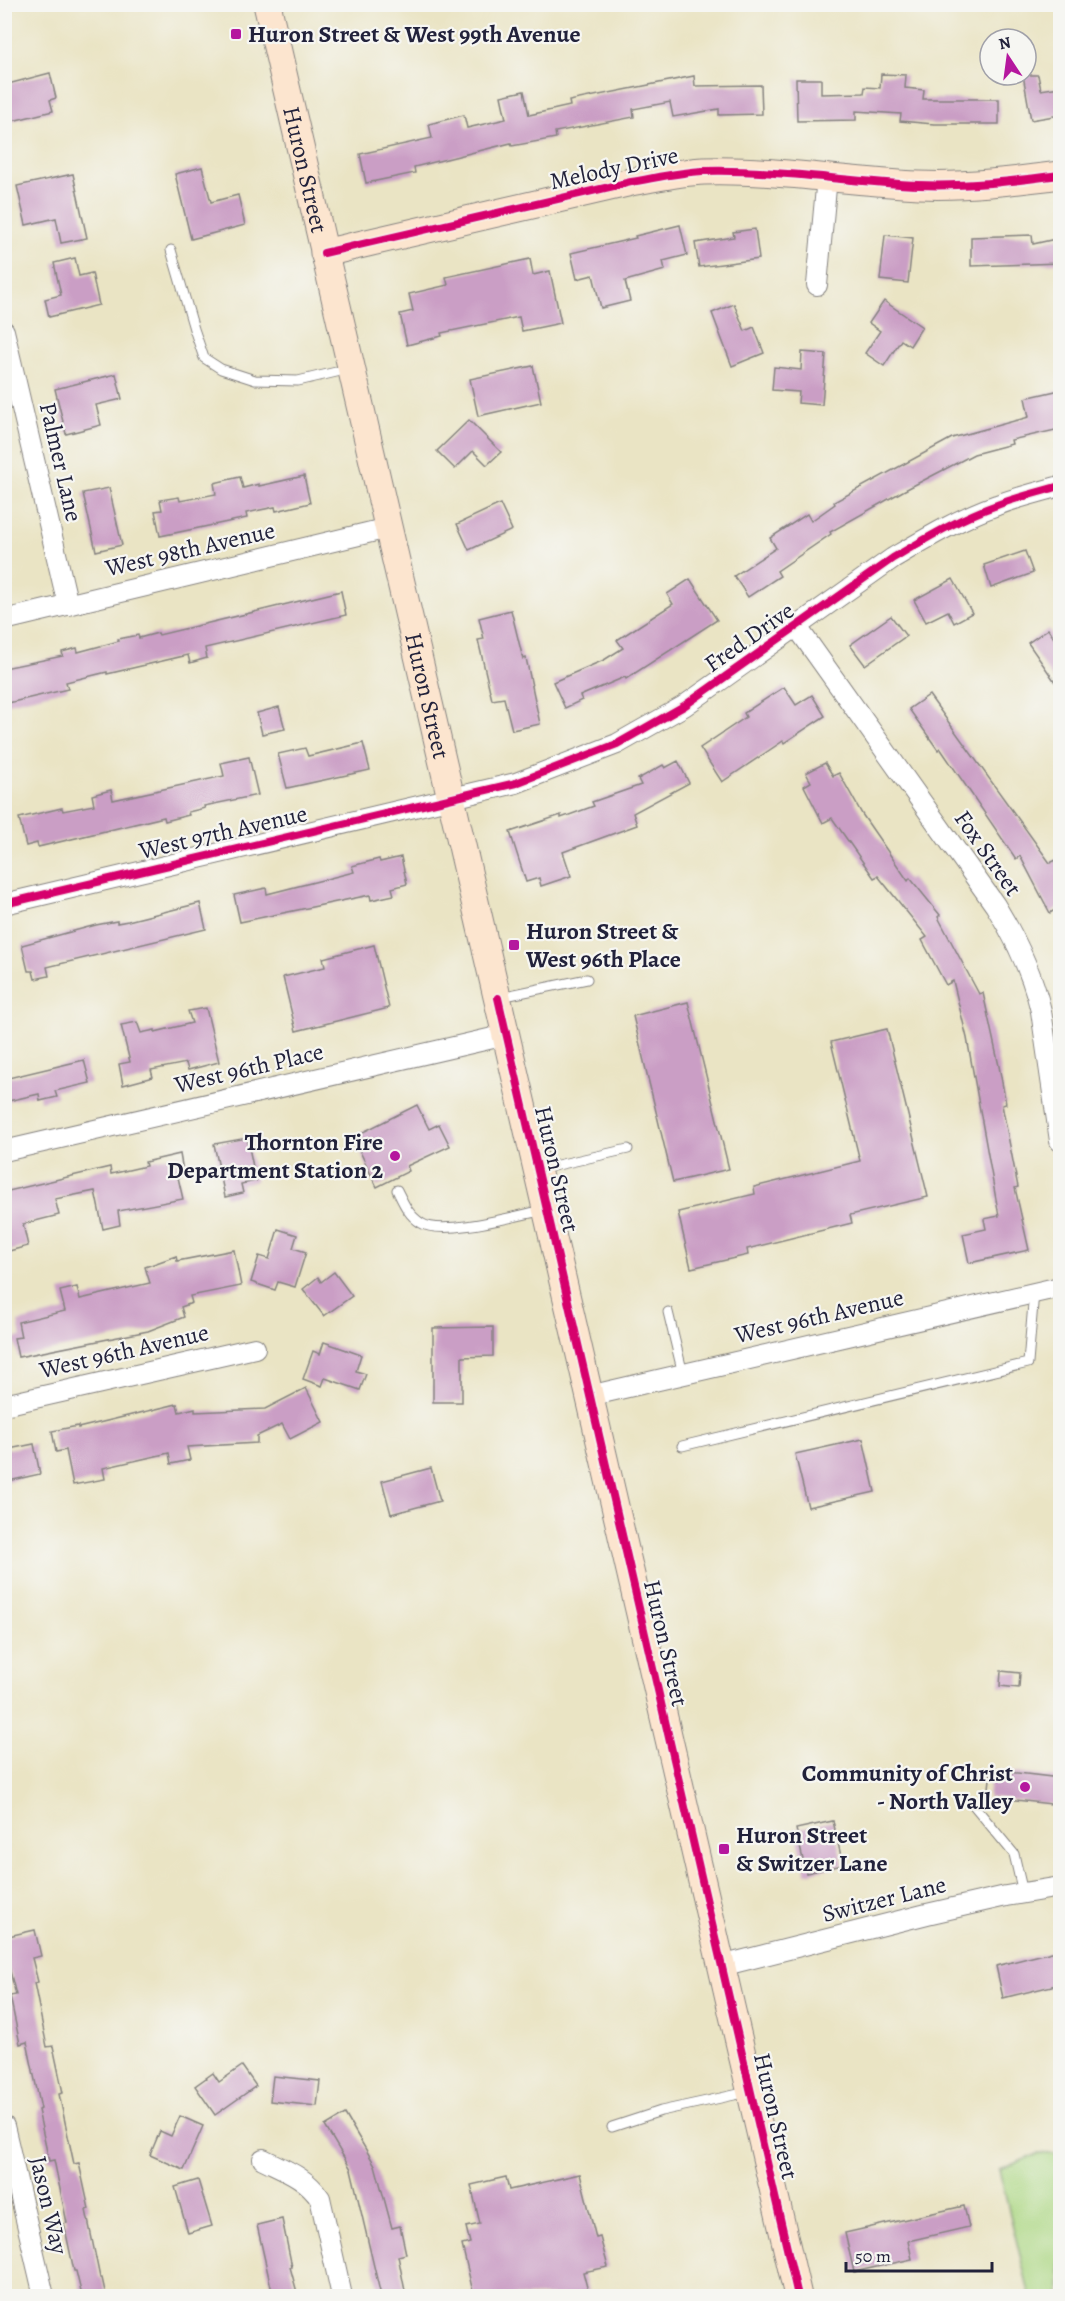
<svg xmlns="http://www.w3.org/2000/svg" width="1065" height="2301" font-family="Alegreya,serif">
  <rect width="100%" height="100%" fill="#f6f6f2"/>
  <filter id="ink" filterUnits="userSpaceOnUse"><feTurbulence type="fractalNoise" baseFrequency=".0167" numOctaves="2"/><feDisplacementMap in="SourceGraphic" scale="12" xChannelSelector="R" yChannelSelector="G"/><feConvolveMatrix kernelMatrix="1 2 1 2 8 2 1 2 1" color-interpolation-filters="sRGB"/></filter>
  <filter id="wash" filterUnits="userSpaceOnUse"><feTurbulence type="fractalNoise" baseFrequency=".008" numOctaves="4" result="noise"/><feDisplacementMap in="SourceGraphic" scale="24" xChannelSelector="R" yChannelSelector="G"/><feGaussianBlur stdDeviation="1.35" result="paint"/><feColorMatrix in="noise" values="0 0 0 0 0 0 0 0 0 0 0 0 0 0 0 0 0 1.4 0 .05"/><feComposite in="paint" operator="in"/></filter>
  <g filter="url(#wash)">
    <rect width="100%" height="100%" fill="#eae4c4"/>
    <!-- green -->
    <polygon fill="#acd783" stroke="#677c5f" stroke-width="1.5" points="1040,2153 1060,2155 1060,2296 1030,2296 999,2170"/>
    <g id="blocks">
      <!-- building -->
      <g fill="#ca9ec5">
        <polygon points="50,73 56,98 50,100 53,111 4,123 4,85"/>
        <polygon points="881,74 906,75 905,88 924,90 923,99 999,99 999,124 934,124 900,121 901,114 856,111 856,120 797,121 796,79 821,79 821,94 864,93 865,87 880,88"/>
        <polygon points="1023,75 1038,75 1041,90 1060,87 1060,115 1031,120"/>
        <polygon points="694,76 695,86 761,85 762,114 719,115 719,109 673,117 670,102 633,109 634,117 555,132 556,138 512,146 511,143 414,167 415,173 366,183 360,154 432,138 429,124 464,115 467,128 506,119 501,96 524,91 529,115 570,106 569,101"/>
        <polygon points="202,167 211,202 238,195 245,225 191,239 175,174"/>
        <polygon points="73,174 87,238 61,243 56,218 26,225 17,186"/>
        <polygon points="680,225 687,255 663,261 665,270 625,281 630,301 601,308 593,275 577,279 571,253 636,238 635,236"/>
        <polygon points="755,229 759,259 699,267 695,243 734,237 733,232"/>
        <polygon points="885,235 913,238 908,283 880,280"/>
        <polygon points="1032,235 1033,244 1060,238 1060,263 971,266 971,237"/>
        <polygon points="75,258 79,276 92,273 99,305 49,317 45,299 61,295 54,263"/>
        <polygon points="530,259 533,275 550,271 561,323 522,331 519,317 441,333 442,336 407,345 400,314 413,311 409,294 448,285 446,277"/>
        <polygon points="884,301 922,327 910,346 901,340 884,366 865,353 880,331 869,323"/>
        <polygon points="734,304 745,331 754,327 764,353 732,366 712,313"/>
        <polygon points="802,352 826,354 822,405 798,403 799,392 772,390 774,367 801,370"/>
        <polygon points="533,366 541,402 478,416 470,379"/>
        <polygon points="116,374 122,399 96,405 101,425 66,434 55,389"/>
        <polygon points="1060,390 1060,429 1011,440 1012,444 974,454 903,491 830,532 831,534 777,571 780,576 748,597 734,576 776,548 770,538 807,514 811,521 835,504 834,502 952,438 1029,417 1025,398"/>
        <polygon points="469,420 501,452 487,465 473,451 455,469 437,451"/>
        <polygon points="304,476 310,503 276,511 275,507 246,513 247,518 160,536 155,511 162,510 160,500 179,497 180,501 216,494 214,483 240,477 243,488 259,484 259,486"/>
        <polygon points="109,488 122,545 96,551 83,493"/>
        <polygon points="500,504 512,530 469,550 457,524"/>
        <polygon points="1025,551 1033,573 991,588 984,565"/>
        <polygon points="690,579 717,620 626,679 625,677 580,696 582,700 565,708 553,682 604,660 623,648 617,640 673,604 667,594"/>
        <polygon points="953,579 972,613 954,623 948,611 926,622 914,600"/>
        <polygon points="341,591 346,615 205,648 207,658 190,663 188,655 107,674 107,672 66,682 68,689 4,704 4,668 63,656 62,652 77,648 78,652 119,641 118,639 138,635 139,638 158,633 159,635"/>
        <polygon points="511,610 523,659 526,658 540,724 512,730 504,698 492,700 478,640 484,639 479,618"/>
        <polygon points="891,616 906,636 865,665 850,645"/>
        <polygon points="1048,629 1060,647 1060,689 1028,643"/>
        <polygon points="784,687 796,705 812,695 825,716 784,743 783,741 722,782 700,748 746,717 744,713"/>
        <polygon points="929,695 1050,863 1060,858 1060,907 1050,913 1020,856 1016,859 940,748 938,750 909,709"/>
        <polygon points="279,707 285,729 262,734 257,713"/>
        <polygon points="363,743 370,770 287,788 278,754 305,748 308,756"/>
        <polygon points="249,757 258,795 204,806 205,808 188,812 189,815 165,821 164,817 38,847 37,843 26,846 19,818 62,808 63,811 94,805 92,795 111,790 113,800 224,776 221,763"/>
        <polygon points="678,761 689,783 633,813 637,825 563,852 571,876 541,886 539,878 526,882 510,832 561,815 561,818 594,806 592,802 641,785 638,779 663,765 665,768"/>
        <polygon points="825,763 833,776 839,773 862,814 908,881 910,878 940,915 938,917 979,994 983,993 999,1066 1006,1104 1002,1105 1018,1187 1015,1188 1029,1250 969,1263 963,1234 986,1229 984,1219 999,1216 967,1038 953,981 946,985 922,940 927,937 878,876 874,878 832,818 823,823 804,786 811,782 806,773"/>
        <polygon points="401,857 407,884 392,888 394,895 371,900 370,895 240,922 234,895 266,888 267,894 354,872 352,866 379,859 380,862"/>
        <polygon points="200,903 206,929 47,967 49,976 35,979 33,971 28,971 22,945 96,925 117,921 117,923 128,921"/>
        <polygon points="374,945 389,1008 296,1031 283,977 325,967 323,958"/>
        <polygon points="688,1002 729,1169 673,1182 633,1016"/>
        <polygon points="206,1008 219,1062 188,1070 186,1063 151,1070 153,1077 123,1085 119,1064 130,1062 121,1025 137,1022 141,1033 155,1030 155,1032 192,1023 188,1011"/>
        <polygon points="887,1029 928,1197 850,1215 852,1223 747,1249 748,1255 691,1268 678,1212 755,1194 754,1187 860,1161 831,1042"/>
        <polygon points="84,1060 90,1083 55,1091 57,1097 40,1101 39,1094 4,1102 4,1079"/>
        <polygon points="417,1105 429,1129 439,1124 450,1146 407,1166 409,1171 377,1187 353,1137"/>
        <polygon points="247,1138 256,1181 241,1184 243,1193 225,1197 214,1144"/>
        <polygon points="180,1154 183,1171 177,1173 183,1199 118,1211 120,1225 103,1229 95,1191 55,1199 59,1215 23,1224 28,1246 9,1251 4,1232 4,1192 110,1167 111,1174 146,1166 145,1162"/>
        <polygon points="278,1229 297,1235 293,1248 306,1252 295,1287 278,1282 275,1290 251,1282 259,1256 269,1259"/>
        <polygon points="234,1250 241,1286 190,1296 192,1303 181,1307 184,1317 148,1331 18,1357 14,1338 21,1337 18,1322 65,1311 60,1291 77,1287 80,1299 150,1283 145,1267 176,1256 177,1261"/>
        <polygon points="334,1272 352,1296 324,1316 303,1289 318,1277 321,1282"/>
        <polygon points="493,1327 493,1356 462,1357 462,1402 433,1402 433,1328"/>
        <polygon points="324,1342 361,1355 356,1371 366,1374 360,1390 325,1378 322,1386 303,1379 313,1351 320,1354"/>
        <polygon points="306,1388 323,1422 290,1439 282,1424 257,1436 257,1443 187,1447 190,1460 171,1464 169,1453 103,1468 105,1479 73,1485 66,1450 56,1452 52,1431 78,1426 78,1428 177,1404 179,1412 195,1408 195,1412 265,1409"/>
        <polygon points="863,1439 875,1492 808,1507 795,1454"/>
        <polygon points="34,1444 40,1474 4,1482 4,1450"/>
        <polygon points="431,1468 440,1501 391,1514 382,1481"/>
        <polygon points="1001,1671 1020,1673 1019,1688 1000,1686"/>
        <polygon points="991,1770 1060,1778 1060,1805 988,1797"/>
        <polygon points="833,1821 843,1865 806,1873 796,1829"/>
        <polygon points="35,1930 41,1956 32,1958 38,1982 34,1983 47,2047 53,2046 63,2093 59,2094 74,2164 79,2163 89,2209 86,2210 100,2278 102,2278 106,2296 82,2296 76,2271 74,2271 64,2224 67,2223 54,2160 49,2161 38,2110 41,2109 27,2042 20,2044 10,1996 16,1995 4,1947 4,1937"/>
        <polygon points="1060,1950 1060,1984 1003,1998 996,1966"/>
        <polygon points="242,2066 256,2086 215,2115 195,2086 213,2073 219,2082"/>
        <polygon points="273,2076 320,2081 317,2106 270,2101"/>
        <polygon points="345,2114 375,2165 392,2228 400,2226 406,2254 398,2256 406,2296 381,2296 351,2169 325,2126"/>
        <polygon points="180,2116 203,2126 184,2170 150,2155 160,2131 171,2136"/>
        <polygon points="580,2174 596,2238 600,2237 608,2267 583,2272 589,2295 581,2296 474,2296 462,2245 470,2243 466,2227 480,2224 471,2185 506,2177 509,2190"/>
        <polygon points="198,2180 212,2226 188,2233 175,2187"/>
        <polygon points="964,2206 969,2227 908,2241 912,2259 854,2272 845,2233"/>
        <polygon points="282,2219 292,2267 290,2267 298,2296 273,2296 257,2225"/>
      </g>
    </g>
  </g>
  <g filter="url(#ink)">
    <use href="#blocks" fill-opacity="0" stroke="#868380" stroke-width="1.5"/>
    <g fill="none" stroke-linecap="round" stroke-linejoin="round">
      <defs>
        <g id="lane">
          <polyline points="171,250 194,329 204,358 221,369 255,380 298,381 349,369"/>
          <polyline points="500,997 587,979"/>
          <polyline points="540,1169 628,1149"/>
          <path d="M 397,1190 C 403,1202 408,1215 421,1223 C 442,1237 519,1215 544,1210"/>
          <polyline points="668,1312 683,1374"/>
          <polyline points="682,1446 1028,1363 1034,1292"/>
          <polyline points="971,1802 1014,1854 1023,1893"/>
          <polyline points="612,2127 661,2111 748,2092"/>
        </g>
        <g id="street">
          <polyline points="817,285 827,177"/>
          <polyline points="4,331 68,605"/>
          <polyline points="4,620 388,528"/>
          <path d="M 797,627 L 995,905 C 1016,939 1032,972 1041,1011 L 1060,1141"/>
          <path d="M 4,904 L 516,783 L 617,744 L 684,706 L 893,558 C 927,538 960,518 997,505 C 1018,497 1040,492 1060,486"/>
          <polyline points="4,1151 506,1035"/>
          <polyline points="589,1396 1060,1287"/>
          <polyline points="4,1405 255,1348"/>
          <polyline points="721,1966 927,1914 1006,1896 1060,1887"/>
          <polyline points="4,2126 44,2296"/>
          <path d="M 263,2159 C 285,2170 306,2177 320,2198 L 342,2296"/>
        </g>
        <g id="secondary">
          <path id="s1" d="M 267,4 L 798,2296"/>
          <path d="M 324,253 L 631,182 C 655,178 679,172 704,171 C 776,169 847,182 919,185 C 966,187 1014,181 1060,175"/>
        </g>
      </defs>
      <!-- lane casing -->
      <use href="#lane" stroke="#868380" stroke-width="11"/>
      <!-- street casing -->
      <use href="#street" stroke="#868380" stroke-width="22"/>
      <!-- secondary casing -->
      <use href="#secondary" stroke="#868380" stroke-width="29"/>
      <!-- lane -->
      <use href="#lane" stroke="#fff" stroke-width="9"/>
      <!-- street -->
      <use href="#street" stroke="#fff" stroke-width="20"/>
      <!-- secondary -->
      <use href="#secondary" stroke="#fce5cf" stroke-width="27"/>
      <defs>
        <g id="cycleway">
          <path d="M 324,253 L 631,182 C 655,178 679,172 704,171 C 776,169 847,182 919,185 C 966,187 1014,181 1060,175"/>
          <path d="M 4,904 L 516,783 L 617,744 L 684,706 L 893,558 C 927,538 960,518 997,505 C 1018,497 1040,492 1060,486"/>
          <polyline points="498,998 798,2296"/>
        </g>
      </defs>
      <!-- cycleway casing -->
      <use href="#cycleway" stroke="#f6f6f2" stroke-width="11"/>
      <!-- cycleway -->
      <use href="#cycleway" stroke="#d6006c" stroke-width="8"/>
    </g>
  </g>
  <!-- markers -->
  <g fill="#b5179e" stroke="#f6f6f2" stroke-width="2">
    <rect x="230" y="28" width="12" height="12" rx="3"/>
    <rect x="508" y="939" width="12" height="12" rx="3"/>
    <circle cx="395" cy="1156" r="6"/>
    <circle cx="1025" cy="1787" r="6"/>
    <rect x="718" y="1843" width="12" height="12" rx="3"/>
  </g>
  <g text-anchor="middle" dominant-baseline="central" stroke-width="4.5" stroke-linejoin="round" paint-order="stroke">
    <!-- poi labels -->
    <g font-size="24" font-weight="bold" fill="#22223b" stroke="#f6f6f2" text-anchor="start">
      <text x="248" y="34">Huron Street &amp; West 99th Avenue</text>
      <text x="526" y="931">Huron Street &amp;<tspan x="526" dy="28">West 96th Place</tspan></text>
      <text x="383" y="1142" text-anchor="end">Thornton Fire<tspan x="383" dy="28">Department Station 2</tspan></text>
      <text x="1013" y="1773" text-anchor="end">Community of Christ<tspan x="1013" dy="28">- North Valley</tspan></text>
      <text x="736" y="1835">Huron Street<tspan x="736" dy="28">&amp; Switzer Lane</tspan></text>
    </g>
    <!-- street labels -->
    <g font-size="24" fill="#22223b" stroke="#f6f6f2">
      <text transform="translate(614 168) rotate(-12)">Melody Drive</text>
      <text stroke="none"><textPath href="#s1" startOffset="170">Huron Street</textPath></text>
      <text transform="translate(61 462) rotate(77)">Palmer Lane</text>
      <text transform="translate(190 549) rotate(-13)">West 98th Avenue</text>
      <text transform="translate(749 637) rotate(-35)">Fred Drive</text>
      <text stroke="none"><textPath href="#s1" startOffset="710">Huron Street</textPath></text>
      <text transform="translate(223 832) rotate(-13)">West 97th Avenue</text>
      <text transform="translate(988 853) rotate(55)">Fox Street</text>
      <text transform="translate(249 1068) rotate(-13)">West 96th Place</text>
      <text transform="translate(557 1169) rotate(77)">Huron Street</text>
      <text transform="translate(819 1316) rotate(-13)">West 96th Avenue</text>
      <text transform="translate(124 1351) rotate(-13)">West 96th Avenue</text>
      <text transform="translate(666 1643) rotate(77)">Huron Street</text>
      <text transform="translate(884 1899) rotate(-14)">Switzer Lane</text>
      <text transform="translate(776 2116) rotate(77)">Huron Street</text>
      <text transform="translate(49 2205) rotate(77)">Jason Way</text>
    </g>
  </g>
  <!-- margin -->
  <rect width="1065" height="2301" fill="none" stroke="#f6f6f2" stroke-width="24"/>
  <!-- north arrow -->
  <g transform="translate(1008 57) rotate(347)"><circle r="28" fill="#f6f6f2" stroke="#a1a1a9" stroke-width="1.5"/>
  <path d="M0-4.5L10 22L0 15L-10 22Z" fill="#b5179e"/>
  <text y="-9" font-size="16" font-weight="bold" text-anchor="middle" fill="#22223b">N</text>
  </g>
  <!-- scale -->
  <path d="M846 2262v9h146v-9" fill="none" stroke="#22223b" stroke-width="3"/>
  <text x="855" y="2262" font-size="18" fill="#22223b" stroke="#f6f6f2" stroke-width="4.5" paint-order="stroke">50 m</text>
</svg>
